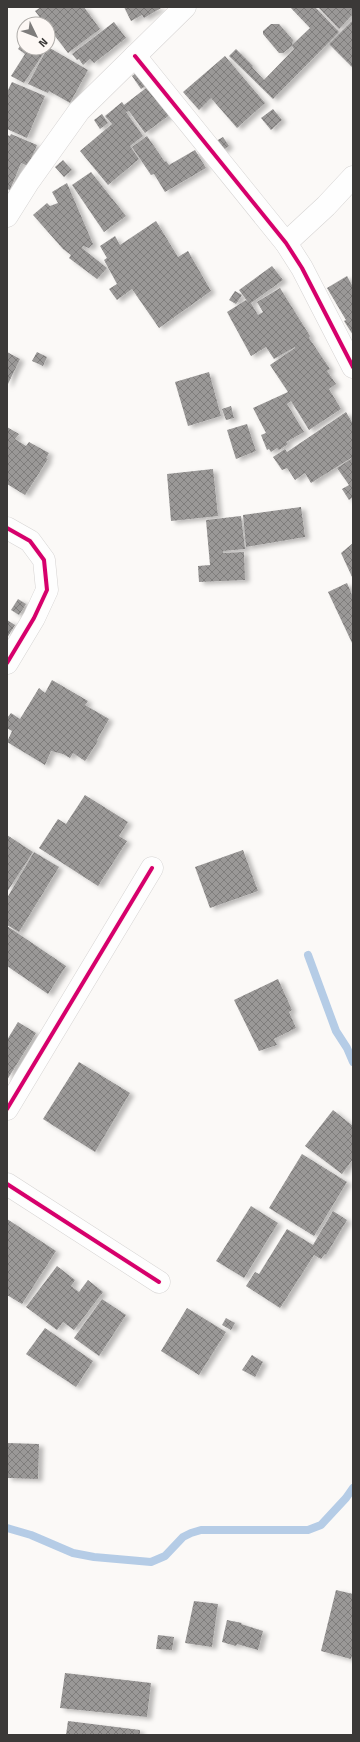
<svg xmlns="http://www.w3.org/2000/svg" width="360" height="1742" font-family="'Titillium Web',sans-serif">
  <defs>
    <pattern id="building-cross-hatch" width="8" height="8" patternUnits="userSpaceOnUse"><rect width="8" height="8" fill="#9a9897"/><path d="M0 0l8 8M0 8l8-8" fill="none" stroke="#7f7d7c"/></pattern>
    <filter id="shadow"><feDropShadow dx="4.5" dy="2.5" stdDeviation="2" flood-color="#0004"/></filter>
  </defs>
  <rect width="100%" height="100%" fill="#fbf9f7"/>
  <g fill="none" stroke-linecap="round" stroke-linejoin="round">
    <!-- stream -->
    <g stroke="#b5cce6" stroke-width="8">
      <polyline points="308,955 336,1031 347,1048 353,1062"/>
      <polyline points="7,1528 31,1535 73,1553 94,1557 151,1562 165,1556 183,1537 191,1533 201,1530 308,1530 321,1525 346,1498 353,1488"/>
    </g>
  </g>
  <!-- building -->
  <g fill="url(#building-cross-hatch)" filter="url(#shadow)">
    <polygon points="41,7 84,7 100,29 68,53 48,27 48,24 45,24 35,11"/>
    <polygon points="124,7 160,7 161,8 144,18 142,15 131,21"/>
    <polygon points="290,7 315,7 339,32 273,99 229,56 236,49 253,66 252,67 264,80 294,49 292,46 283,53 279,53 263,34 263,31 271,24 279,24 293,40 292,45 310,28"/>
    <polygon points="318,7 353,7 353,14 339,29"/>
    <polygon points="353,20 353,68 329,44"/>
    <polygon points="114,22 126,38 94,63 90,59 83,65 79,59 77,60 72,54"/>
    <polygon points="24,40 24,48 42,48 45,51 24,83 11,76 25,54 18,49"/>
    <polygon points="48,47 88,70 70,103 49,91 48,93 28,84"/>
    <polygon points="225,56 265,103 237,128 211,98 199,110 183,92"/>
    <polygon points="141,69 150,83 141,89 132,76"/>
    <polygon points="12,82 45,96 27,138 7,129 7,92"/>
    <polygon points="150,85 171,114 145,133 129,111 126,112 143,136 130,146 139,159 108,185 80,151 112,124 105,116 122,102 124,105"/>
    <polygon points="273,109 282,120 271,130 261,118"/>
    <polygon points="102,114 108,123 100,129 94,120"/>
    <polygon points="11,134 37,145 28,166 21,163 10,190 7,189 7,135 10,136"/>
    <polygon points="147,136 165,162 166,161 169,165 195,150 206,168 165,192 154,174 151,175 132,147"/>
    <polygon points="223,137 229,146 222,151 216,141"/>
    <polygon points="63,160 72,170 64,177 55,167"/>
    <polygon points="91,172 126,216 104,232 72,185"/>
    <polygon points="67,183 93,244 89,248 83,246 82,248 107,268 97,279 69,258 71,255 63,249 33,215 47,203 50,206 58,203 52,192"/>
    <polygon points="156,221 178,257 188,251 211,291 159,328 132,289 117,300 109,289 117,284 104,260 107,258 100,246 115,236 120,245"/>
    <polygon points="272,266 283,280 251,303 258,315 263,312 257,302 280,288 310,336 309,338 330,369 327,371 336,384 329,389 341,409 309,430 291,401 287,404 304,432 286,442 288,444 279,450 277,448 271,452 269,449 267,450 261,435 266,433 253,408 288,392 270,365 295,348 295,347 274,359 266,347 251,356 227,312 246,300 248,302 239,290"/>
    <polygon points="347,276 353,287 353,335 344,321 346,320 327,288"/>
    <polygon points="235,291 242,295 236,304 229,300"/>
    <polygon points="7,352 20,359 7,386"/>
    <polygon points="37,352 47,357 43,366 32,361"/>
    <polygon points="209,372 221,416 188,426 175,382"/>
    <polygon points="231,406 234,418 226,420 222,409"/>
    <polygon points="346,412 353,424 353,497 349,500 342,489 349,485 337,468 351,459 351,458 311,483 305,473 295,480 287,468 282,470 273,457 285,449 287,452"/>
    <polygon points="247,424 256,451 236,459 227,430"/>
    <polygon points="7,427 19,434 15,439 26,446 29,442 49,453 46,458 48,459 25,495 7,484"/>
    <polygon points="213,469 218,516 171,521 167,474"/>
    <polygon points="301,507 305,537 246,547 243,515"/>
    <polygon points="241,516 245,549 223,551 223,553 244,552 245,580 199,582 198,566 210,565 206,520"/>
    <polygon points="353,543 353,579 341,553"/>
    <polygon points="347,583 353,597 353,645 328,592"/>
    <polygon points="18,599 26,604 19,615 11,610"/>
    <polygon points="7,620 15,625 7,638"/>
    <polygon points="52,680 88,701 85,705 109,719 97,740 98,741 85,761 73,753 70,758 63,754 51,751 45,765 7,742 12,731 7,728 7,718 11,713 20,719 39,688 45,693"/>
    <polygon points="85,795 128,822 119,836 127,841 98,886 39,848 58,819 66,824"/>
    <polygon points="7,835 33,852 7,892"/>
    <polygon points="243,850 258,891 210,908 195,867"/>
    <polygon points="34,852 59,867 19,932 7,925 7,898"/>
    <polygon points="7,926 66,966 48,994 7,966"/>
    <polygon points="278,979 292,1010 289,1012 296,1028 274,1039 277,1045 259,1051 234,1000"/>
    <polygon points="18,1022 36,1033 7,1080 7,1040"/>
    <polygon points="79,1062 130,1093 95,1152 43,1119"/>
    <polygon points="333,1110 353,1126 353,1159 342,1174 305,1146"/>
    <polygon points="302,1154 347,1182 314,1236 269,1208"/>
    <polygon points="251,1206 278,1223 244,1278 216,1261"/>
    <polygon points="333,1211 347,1220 326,1255 325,1254 321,1259 314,1255 280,1308 246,1286 255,1272 259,1274 287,1229 313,1245"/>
    <polygon points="7,1219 56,1251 22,1304 7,1295"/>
    <polygon points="57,1266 75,1280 71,1286 79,1292 88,1280 103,1292 74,1330 63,1322 57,1330 26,1307"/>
    <polygon points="102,1299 126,1315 99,1356 74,1338"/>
    <polygon points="187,1308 226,1332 199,1375 161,1351"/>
    <polygon points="226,1318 235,1323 231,1330 222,1325"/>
    <polygon points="45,1328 93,1361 76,1387 26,1354"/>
    <polygon points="252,1355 263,1362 255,1377 242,1370"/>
    <polygon points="7,1443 39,1444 38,1479 7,1478"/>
    <polygon points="336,1590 353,1594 353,1656 352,1655 351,1659 321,1651"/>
    <polygon points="194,1601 218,1604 212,1647 185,1643"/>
    <polygon points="227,1620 242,1623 241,1624 263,1631 258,1650 237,1644 236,1646 222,1642"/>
    <polygon points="158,1635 174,1637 172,1650 156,1649"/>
    <polygon points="65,1673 151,1683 147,1717 60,1708"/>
    <polygon points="68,1721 140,1730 140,1735 66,1735"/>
  </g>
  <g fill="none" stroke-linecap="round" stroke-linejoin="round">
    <defs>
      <g id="street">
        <polyline points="135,56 286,243 302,268 353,367"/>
        <polyline points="7,216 29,181 79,111 185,7"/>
        <polyline points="286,243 326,206 353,177"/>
        <polyline points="7,528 30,541 44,560 47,590 34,618 7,663"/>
        <polyline points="7,1109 152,868"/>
        <polyline points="7,1184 159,1282"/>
      </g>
    </defs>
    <!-- street casing -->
    <use href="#street" stroke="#d6d4d3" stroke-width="23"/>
    <!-- street -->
    <use href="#street" stroke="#fefefe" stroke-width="22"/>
    <defs>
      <g id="cycleway">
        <polyline points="135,56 286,243 302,268 353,367"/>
        <polyline points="7,528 30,541 44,560 47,590 34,618 7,663"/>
        <polyline points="7,1109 152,868"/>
        <polyline points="7,1184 159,1282"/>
      </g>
    </defs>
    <!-- cycleway casing -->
    <use href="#cycleway" stroke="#fdf8f5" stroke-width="6"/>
    <!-- cycleway -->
    <use href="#cycleway" stroke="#d6006c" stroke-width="4"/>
  </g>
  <!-- border -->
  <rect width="360" height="1742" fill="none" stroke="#3b3938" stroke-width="16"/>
  <!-- north arrow -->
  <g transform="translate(36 36) rotate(133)"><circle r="19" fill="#fdf8f5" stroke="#afaca9"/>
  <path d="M0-3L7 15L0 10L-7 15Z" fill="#7e7c7b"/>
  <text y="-6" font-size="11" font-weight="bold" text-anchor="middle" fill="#3b3938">N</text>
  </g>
</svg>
